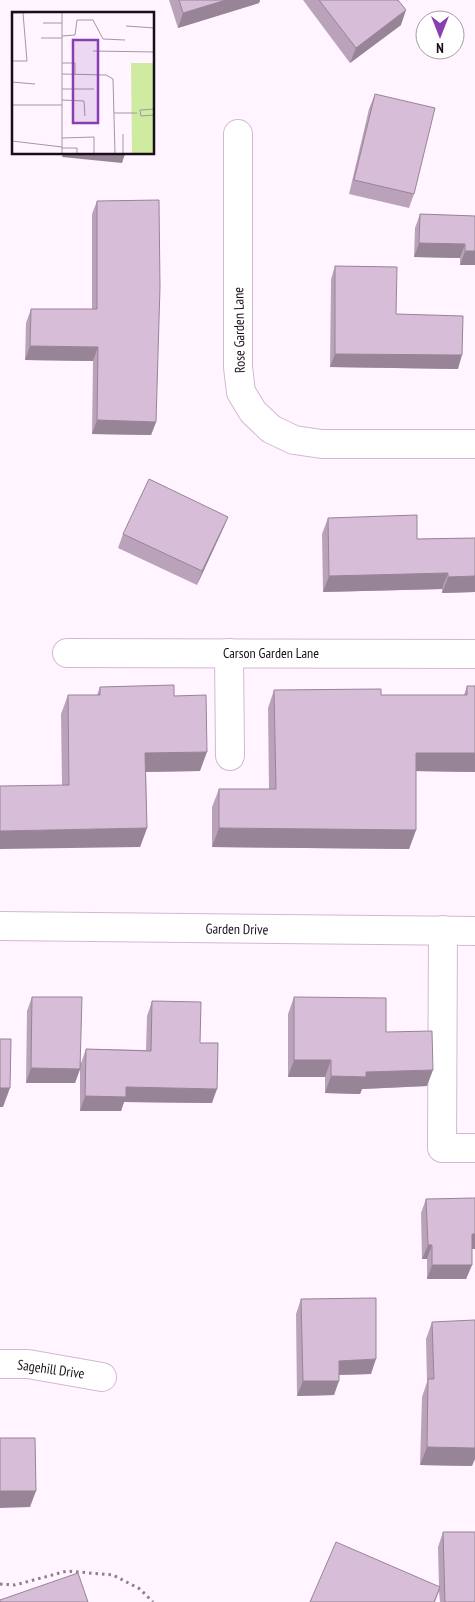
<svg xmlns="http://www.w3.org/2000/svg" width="475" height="1602" font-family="'PT Sans Narrow',sans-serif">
  <rect width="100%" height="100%" fill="#fff4ff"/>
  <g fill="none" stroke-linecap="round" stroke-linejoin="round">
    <defs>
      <g id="minor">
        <polyline points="238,134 238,367 241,392 253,412 271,429 294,440 322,444 475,444"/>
        <polyline points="67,653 475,654"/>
        <polyline points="229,653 230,756"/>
        <polyline points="0,926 475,931"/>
        <polyline points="443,930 442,1148 475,1148"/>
        <polyline points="0,1364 28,1364 102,1377"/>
      </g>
    </defs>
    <!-- minor casing -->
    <use href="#minor" stroke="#d3b8d3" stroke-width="30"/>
    <!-- path -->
    <polyline stroke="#8b818c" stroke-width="3" stroke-dasharray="2.5 4" stroke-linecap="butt" points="0,1584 15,1585 67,1571 113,1575 140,1589 153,1602"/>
    <!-- minor -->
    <use href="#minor" stroke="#fff" stroke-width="28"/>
  </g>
  <!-- wall -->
  <g fill="#baa3ba">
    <polygon points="169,0 260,0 259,3 178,28"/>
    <polygon points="303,0 398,0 401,25 350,63"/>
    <polygon points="375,94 414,194 409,208 349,194 369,109"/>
    <polygon points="97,201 156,422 151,435 92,434 93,361 25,360 26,323 31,309 92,309 92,214"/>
    <polygon points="420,214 475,216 475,265 460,265 460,258 414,257 415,228"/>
    <polygon points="335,266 396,314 458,369 330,367 331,279"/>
    <polygon points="228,517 222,531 197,585 118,548 123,534"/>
    <polygon points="328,518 417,539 475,538 475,592 442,593 442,589 323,592 322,534"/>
    <polygon points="467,686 475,686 475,772 416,771 416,830 409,849 212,847 212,807 219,789 269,789 268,708 274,690 381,695 464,695"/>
    <polygon points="100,687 174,696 200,771 146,772 147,828 140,847 62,785 61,714 68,695 97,695"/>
    <polygon points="32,997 81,1063 86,1049 146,1050 147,1016 152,1001 200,1043 212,1103 124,1102 121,1111 80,1111 80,1069 75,1083 26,1083 27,1011"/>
    <polygon points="294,997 386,1032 427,1086 362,1089 360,1094 325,1093 325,1077 288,1077 288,1014"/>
    <polygon points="426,1199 475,1249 472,1249 472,1265 466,1279 427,1279 427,1259 422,1259 421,1213"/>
    <polygon points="301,1299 371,1374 339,1375 334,1395 297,1396 296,1314"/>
    <polygon points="432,1322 472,1466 420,1465 422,1397 427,1382 426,1339"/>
    <polygon points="443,1532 475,1602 440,1602 439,1591 435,1602 310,1602 439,1587 438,1547"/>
  </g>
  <!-- shaded-wall -->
  <g fill="#978497">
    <polygon points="226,0 260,0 259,3 178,28 183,13"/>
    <polygon points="406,10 401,25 350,63 356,48"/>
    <polygon points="63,154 125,154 122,163 62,157"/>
    <polygon points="419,243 465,244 460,258 414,257"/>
    <polygon points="465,251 475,251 475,265 460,265"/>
    <polygon points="30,346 98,347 93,361 25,360"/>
    <polygon points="335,354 462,355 458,369 330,367"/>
    <polygon points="97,420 156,422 151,435 92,434"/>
    <polygon points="228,517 222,531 197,585 202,571"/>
    <polygon points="448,573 442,589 323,592 329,576"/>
    <polygon points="475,576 475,592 442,593 448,577"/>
    <polygon points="207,752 200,771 139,772 145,753"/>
    <polygon points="416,753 475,753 475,772 409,771"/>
    <polygon points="147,828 140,847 0,849 0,831"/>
    <polygon points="219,828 416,830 409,849 212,847"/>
    <polygon points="294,1060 331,1060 325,1077 288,1077"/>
    <polygon points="31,1068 80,1069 75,1083 26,1083"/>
    <polygon points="433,1070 427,1086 362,1089 360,1094 325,1093 331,1076 366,1072"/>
    <polygon points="126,1087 217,1089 212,1103 124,1102 121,1111 80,1111 85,1096"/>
    <polygon points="0,1088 10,1088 3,1107 0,1107"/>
    <polygon points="472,1234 475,1234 475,1249 466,1249"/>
    <polygon points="428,1245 432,1245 427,1259 422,1259"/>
    <polygon points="432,1265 472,1265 466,1279 427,1279"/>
    <polygon points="376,1359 371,1374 333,1375 339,1361"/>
    <polygon points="303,1381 339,1381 334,1395 297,1396"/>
    <polygon points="427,1447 475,1448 475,1459 472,1466 420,1465"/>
    <polygon points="0,1491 36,1491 30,1507 0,1508"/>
  </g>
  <!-- building -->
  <g fill="#d8bdd8" stroke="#978497">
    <polygon points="179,0 226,0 183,13"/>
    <polygon points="319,0 398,0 406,10 356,48"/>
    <polygon points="375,94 435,108 414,194 354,180"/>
    <polygon points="159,200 160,287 156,422 97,420 98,347 30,346 31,309 97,309 97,201"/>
    <polygon points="420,214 475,216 475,251 465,251 465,244 419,243"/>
    <polygon points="335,266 397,267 396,314 463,316 462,355 335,354"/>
    <polygon points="149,479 228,517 202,571 123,534"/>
    <polygon points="417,515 417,539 475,538 475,576 448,577 448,573 329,576 328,518"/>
    <polygon points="174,685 174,696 206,695 207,752 145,753 147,828 0,831 0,786 69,785 68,695 100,695 100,687"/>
    <polygon points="467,686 475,686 475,753 416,753 416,830 219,828 219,789 276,789 274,690 381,689 381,695 467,695"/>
    <polygon points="32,997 82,997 80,1069 31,1068"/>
    <polygon points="294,997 386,998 386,1032 432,1031 433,1070 366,1072 366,1077 331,1076 331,1060 294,1060"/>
    <polygon points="152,1001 201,1002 200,1043 218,1043 217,1089 126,1087 126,1097 85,1096 86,1049 151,1051"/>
    <polygon points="0,1039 11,1039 10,1088 0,1088"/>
    <polygon points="475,1198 475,1234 472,1234 472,1265 432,1265 432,1245 428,1245 426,1199"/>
    <polygon points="376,1298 376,1359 339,1361 339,1381 303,1381 301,1299"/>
    <polygon points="475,1320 475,1448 427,1447 428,1379 434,1379 432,1322"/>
    <polygon points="0,1438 35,1438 36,1491 0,1491"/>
    <polygon points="443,1532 475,1532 475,1602 445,1602"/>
    <polygon points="336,1542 440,1587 434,1602 310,1602"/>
    <polygon points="78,1573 88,1602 0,1602 0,1600"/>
  </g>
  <g text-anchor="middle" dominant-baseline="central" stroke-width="4" stroke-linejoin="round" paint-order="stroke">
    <!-- street labels -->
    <g font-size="14" fill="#170e18" stroke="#fff">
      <text transform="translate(239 330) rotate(-91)">Rose Garden Lane</text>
      <text x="271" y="653">Carson Garden Lane</text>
      <text transform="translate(237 929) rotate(1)">Garden Drive</text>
      <text transform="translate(51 1369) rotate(8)">Sagehill Drive</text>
    </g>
  </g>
  <!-- overview -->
  <g transform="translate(12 12)">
    <rect width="142" height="142" fill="#fff4ff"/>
    <path d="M 119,51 L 142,51 L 142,142 L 120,142 Z" fill="#ceeba1"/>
    <path d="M 126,59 L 142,59 L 142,85 L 126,85 ZM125 126a8 8 0 1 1 16 0a8 8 0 1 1-16 0Z" fill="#ceeba1"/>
    <path fill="none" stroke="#a298a3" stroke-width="1" d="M 50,0 L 50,142M 0,1 L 50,0M 31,11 L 50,11M 114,14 L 143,16M 50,24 L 63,23 L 65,8 L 81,8 L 91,27 L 113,28M 29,26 L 50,26M 81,39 L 143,40M 0,49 L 15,49 L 11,1M 50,51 L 63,51 L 63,63M 50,62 L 94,63 L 101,67 L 103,142M 0,70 L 23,72M 50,77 L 82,77M 50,88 L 72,89 L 73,104M 0,93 L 50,93M 143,97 L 128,98 L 129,104 L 143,103M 102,101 L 125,101M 111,122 L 111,142M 50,126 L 82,125 L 82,142M 0,129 L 50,135M 50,136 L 65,136 L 65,142"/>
    <path fill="#883fb1" fill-opacity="0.15" stroke="#883fb1" stroke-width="2.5" d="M 61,28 L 86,28 L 86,111 L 61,111 Z"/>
    <rect width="142" height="142" fill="none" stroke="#170e18" stroke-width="2.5"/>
  </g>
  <!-- north arrow -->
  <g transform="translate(440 35) rotate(180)"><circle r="24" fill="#ffffff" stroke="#a29fa3"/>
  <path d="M0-4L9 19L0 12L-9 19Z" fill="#883fb1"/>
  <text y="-8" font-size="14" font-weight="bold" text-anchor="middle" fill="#170e18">N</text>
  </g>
</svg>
